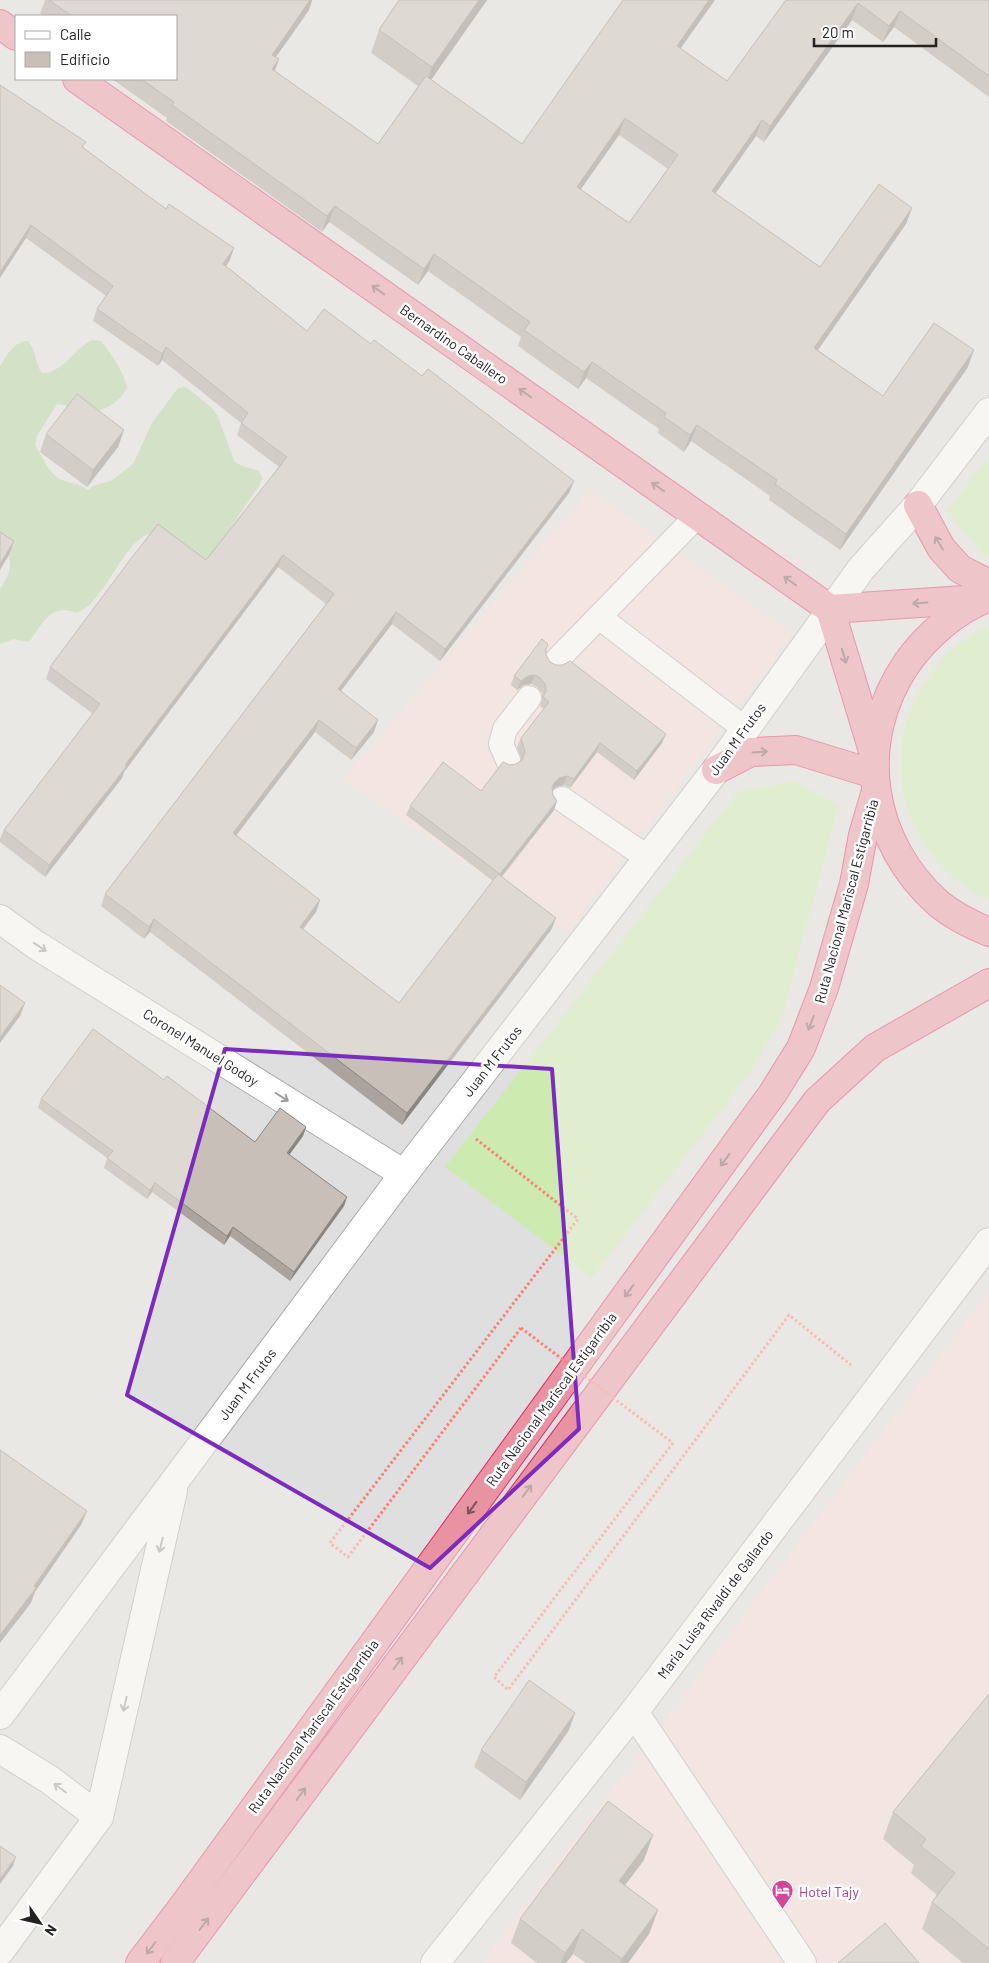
<svg xmlns="http://www.w3.org/2000/svg" width="989" height="1963" font-family="Barlow,sans-serif">
  <rect width="100%" height="100%" fill="#f2efe9"/>
  <!-- residential -->
  <path fill="#e0dfdf" fill-rule="evenodd" d="M 0,0 L 989,0 L 989,1963 L 0,1963 ZM 16,16 L 176,16 L 176,79 L 16,79 Z"/>
  <!-- commercial -->
  <g fill="#f2dad9">
    <polygon points="590,489 793,634 568,932 342,780"/>
    <polygon points="989,1291 989,1963 481,1963 966,1321"/>
  </g>
  <!-- grass -->
  <g fill="#cdebb0">
    <polygon points="989,456 989,556 984,556 947,511"/>
    <path d="M 989,626 L 989,899 C 954,886 926,853 911,819 C 900,797 899,757 903,733 C 907,711 920,688 933,671 C 947,653 967,634 989,626 Z"/>
    <polygon points="793,781 839,805 781,1020 751,1071 592,1278 445,1167 738,792"/>
  </g>
  <!-- forest -->
  <path fill="#add19e" d="M 92,340 L 101,341 C 112,355 123,370 127,388 C 121,400 107,411 92,411 C 81,411 68,405 57,404 L 37,436 L 35,445 C 43,456 48,474 62,480 C 72,484 78,483 88,490 L 95,485 L 111,481 L 133,464 L 152,423 L 178,388 L 186,387 L 212,408 L 218,416 L 234,461 L 242,466 L 259,471 L 262,478 L 259,486 L 226,534 L 216,566 L 160,532 C 124,530 111,598 77,613 C 50,602 43,624 29,642 L 14,639 L 0,644 L 0,589 L 9,573 L 10,565 L 9,555 L 0,539 L 0,366 C 8,354 13,342 28,341 C 37,351 34,362 42,373 C 63,373 74,349 92,340 Z"/>
  <g fill="none" stroke-linecap="round" stroke-linejoin="round">
    <defs>
      <g id="lane">
        <polyline points="599,617 745,729"/>
        <polyline points="556,661 698,515"/>
        <polyline points="508,760 501,744 505,729 529,698"/>
        <polyline points="562,799 648,858"/>
      </g>
      <g id="street">
        <polyline points="0,919 36,945 404,1174"/>
        <polyline points="634,1712 802,1963"/>
        <polyline points="0,1715 404,1174 716,770 861,569 918,505 989,412"/>
        <polyline points="0,1749 50,1780 99,1817"/>
        <polyline points="0,1951 99,1817 173,1491"/>
        <polyline points="435,1963 634,1712 989,1242"/>
      </g>
      <g id="highway">
        <polyline points="0,24 16,36"/>
        <polyline points="77,79 830,609"/>
        <polyline points="918,505 941,548 960,569 989,584"/>
        <path d="M 989,597 C 956,610 927,635 907,663 C 853,742 869,842 939,904 C 954,916 972,925 989,932"/>
        <polyline points="830,609 979,599"/>
        <polyline points="830,609 873,751"/>
        <polyline points="716,770 751,752 796,750 874,774"/>
        <polyline points="140,1963 184,1905 773,1093 801,1048 824,988 854,884 863,835 876,791"/>
        <polyline points="175,1963 817,1101 875,1048 989,983"/>
      </g>
    </defs>
    <!-- lane casing -->
    <use href="#lane" stroke="#a9a9a9" stroke-width="26"/>
    <!-- street casing -->
    <use href="#street" stroke="#a9a9a9" stroke-width="30"/>
    <!-- highway casing -->
    <use href="#highway" stroke="#dc2a67" stroke-width="30"/>
    <!-- path -->
    <g stroke="#fa8072" stroke-width="3" stroke-dasharray="2.5 2.5" stroke-linecap="butt">
      <polyline points="476,1139 578,1219 330,1543 348,1557 521,1328"/>
      <polyline points="673,1443 494,1677 508,1690 789,1315 851,1365"/>
    </g>
    <!-- lane -->
    <use href="#lane" stroke="#fff" stroke-width="24"/>
    <!-- street -->
    <use href="#street" stroke="#fff" stroke-width="28"/>
    <!-- highway -->
    <use href="#highway" stroke="#e892a2" stroke-width="28"/>
    <!-- path-bridge -->
    <polyline stroke="#fa8072" stroke-width="3" stroke-dasharray="2.5 2.5" stroke-linecap="butt" points="521,1328 673,1443"/>
  </g>
  <!-- wall -->
  <g fill="#aba49e" fill-rule="evenodd">
    <path d="M 45,0 L 312,0 L 309,10 L 276,57 L 274,71 L 378,144 L 418,86 L 371,53 L 379,30 L 399,0 L 487,0 L 431,80 L 522,144 L 680,48 L 727,81 L 786,0 L 989,0 L 989,97 L 894,27 L 883,42 L 852,20 L 764,142 L 756,136 L 715,193 L 820,267 L 912,208 L 906,224 L 818,350 L 883,396 L 968,367 L 840,550 L 769,500 L 770,496 L 691,441 L 684,452 L 658,433 L 659,429 L 586,378 L 578,389 L 518,346 L 521,337 L 428,271 L 418,285 L 329,222 L 322,232 L 166,121 L 167,118 L 112,79 L 176,79 L 176,16 L 43,16 L 40,14 ZM 619,135 L 668,169 L 629,223 L 581,189 Z"/>
    <polygon points="0,85 84,148 230,260 226,266 307,331 569,493 440,661 392,624 341,691 374,732 351,760 315,732 236,835 320,900 316,912 303,929 399,1003 493,881 406,815 410,806 481,791 510,765 516,764 521,760 517,747 521,738 544,709 540,706 542,699 542,693 537,687 531,684 524,685 517,690 511,685 514,676 546,651 546,655 550,662 662,743 634,780 597,752 570,788 564,785 556,787 552,790 553,795 557,801 554,810 502,877 556,918 551,930 402,1125 150,932 144,939 101,906 105,894 326,604 278,567 124,772 122,778 45,877 0,842 0,839 4,830 93,714 46,679 50,667 206,560 279,467 237,435 241,423 162,360 158,366 93,321 97,309 106,296 26,238"/>
    <polygon points="124,430 118,447 87,487 40,452 46,434"/>
    <polygon points="164,1080 255,1142 306,1127 303,1136 289,1155 347,1197 344,1206 290,1281 230,1236 224,1245 152,1192 147,1199 104,1168 107,1158 38,1108 41,1099"/>
    <polygon points="989,1694 989,1963 963,1963 922,1929 932,1902 937,1895 911,1873 914,1865 883,1839 893,1812"/>
    <polygon points="569,1730 520,1800 474,1767 481,1750"/>
    <polygon points="644,1860 625,1885 658,1910 649,1934 628,1963 586,1963 573,1954 566,1963 537,1963 511,1943 520,1919"/>
  </g>
  <!-- shaded-wall -->
  <g fill="#8b8681">
    <polygon points="310,0 312,0 309,10 266,71 272,55"/>
    <polygon points="479,0 487,0 424,90 432,67"/>
    <polygon points="709,0 715,0 671,62 677,46"/>
    <polygon points="858,3 852,20 764,142 770,126"/>
    <polygon points="900,11 894,27 883,42 889,26"/>
    <polygon points="279,59 273,76 272,69"/>
    <polygon points="625,118 619,135 571,203 577,187"/>
    <polygon points="762,120 756,136 706,207 712,191"/>
    <polygon points="335,206 329,222 322,232 327,216"/>
    <polygon points="912,208 906,224 808,364 814,348"/>
    <polygon points="31,225 26,238 0,278 0,272"/>
    <polygon points="234,248 230,260 219,276 223,264"/>
    <polygon points="434,254 428,271 418,285 424,269"/>
    <polygon points="166,347 162,360 158,366 162,354"/>
    <polygon points="974,350 968,367 840,550 846,534"/>
    <polygon points="592,362 586,378 578,389 584,372"/>
    <polygon points="697,425 691,441 684,452 690,435"/>
    <polygon points="124,430 118,447 87,487 93,470"/>
    <polygon points="574,481 569,493 440,661 445,649"/>
    <polygon points="14,541 9,555 0,570 0,564"/>
    <polygon points="283,555 278,567 124,772 122,778 45,877 49,865"/>
    <polygon points="396,612 392,624 333,701 338,689"/>
    <polygon points="535,675 531,684 524,685 517,690 521,681 528,676"/>
    <polygon points="319,720 315,732 229,845 233,833"/>
    <polygon points="378,720 374,732 351,760 356,748"/>
    <polygon points="666,734 662,743 634,780 637,771"/>
    <polygon points="600,743 597,752 570,788 574,779"/>
    <polygon points="567,776 564,785 556,787 550,792 554,783 559,778"/>
    <polygon points="557,801 554,810 496,883 500,874"/>
    <polygon points="320,900 316,912 295,939 300,927"/>
    <polygon points="556,918 551,930 402,1125 407,1113"/>
    <polygon points="154,919 150,932 144,939 149,927"/>
    <polygon points="25,1003 20,1016 0,1043 0,1037"/>
    <polygon points="306,1127 303,1136 284,1162 287,1153"/>
    <polygon points="155,1183 152,1192 147,1199 150,1190"/>
    <polygon points="347,1197 344,1206 290,1281 294,1272"/>
    <polygon points="233,1227 230,1236 224,1245 227,1236"/>
    <polygon points="87,1511 81,1525 35,1592 31,1603 0,1643 0,1635"/>
    <polygon points="575,1713 569,1730 520,1800 526,1782"/>
    <polygon points="653,1835 644,1860 610,1905 619,1881"/>
    <polygon points="16,1857 13,1866 0,1884 0,1879"/>
    <polygon points="658,1910 649,1934 628,1963 620,1963 622,1959"/>
    <polygon points="582,1929 573,1954 566,1963 561,1963 565,1953"/>
  </g>
  <!-- building -->
  <g fill="#c7bfb8" stroke="#8b8681" fill-rule="evenodd">
    <path d="M 49,0 L 310,0 L 272,55 L 279,59 L 272,69 L 378,144 L 426,76 L 522,144 L 623,0 L 709,0 L 677,46 L 727,81 L 786,0 L 989,0 L 989,76 L 900,11 L 889,26 L 858,3 L 770,126 L 762,120 L 712,191 L 820,267 L 879,184 L 912,208 L 814,348 L 883,396 L 934,323 L 974,350 L 846,534 L 775,484 L 777,480 L 697,425 L 690,435 L 664,417 L 666,413 L 592,362 L 584,372 L 524,330 L 530,322 L 434,254 L 424,269 L 335,206 L 327,216 L 172,105 L 174,102 L 141,79 L 176,79 L 176,16 L 72,16 ZM 625,118 L 678,155 L 629,223 L 577,187 Z"/>
    <polygon points="399,0 479,0 432,67 379,30"/>
    <polygon points="0,85 86,142 82,147 166,209 169,204 234,248 223,264 307,331 324,309 371,344 374,340 422,376 428,369 574,481 445,649 396,612 338,689 378,720 356,748 319,720 233,833 320,900 300,927 399,1003 498,874 556,918 407,1113 154,919 149,927 105,894 334,594 283,555 125,765 127,766 49,865 4,830 100,704 50,667 130,560 158,524 206,560 287,457 241,423 248,413 166,347 162,354 97,309 113,286 31,225 0,272"/>
    <polygon points="77,394 124,430 93,470 46,434"/>
    <polygon points="0,532 14,541 0,564"/>
    <polygon points="542,639 548,644 546,649 546,655 550,662 556,665 563,665 570,661 666,734 637,771 600,743 574,779 567,776 559,778 554,783 552,788 553,795 557,801 500,874 410,806 443,762 481,791 503,762 510,765 516,764 522,760 525,752 521,738 549,702 543,697 546,691 545,684 540,678 535,675 528,676 521,681 514,676"/>
    <polygon points="0,985 25,1003 0,1037"/>
    <polygon points="93,1029 164,1080 167,1076 255,1142 280,1108 306,1127 287,1153 347,1197 294,1272 233,1227 227,1236 155,1183 150,1190 107,1158 113,1151 41,1099"/>
    <polygon points="0,1450 87,1511 34,1586 36,1588 0,1635"/>
    <polygon points="529,1680 575,1713 526,1782 481,1750"/>
    <polygon points="989,1694 989,1949 932,1902 955,1873 921,1846 926,1839 893,1812"/>
    <polygon points="608,1801 653,1835 619,1881 658,1910 622,1959 582,1929 565,1953 520,1919"/>
    <polygon points="0,1846 16,1857 0,1879"/>
    <polygon points="885,1923 919,1963 838,1963"/>
  </g>
  <!-- one-way arrows -->
  <defs><path id="oneway-shaft" d="M-6 0H5M1.5-3L5.5 0L1.5 3" fill="none" stroke-width="1.6" stroke-linecap="round" stroke-linejoin="round" transform="scale(1.25)"/></defs>
  <g stroke="#7b545c">
    <use href="#oneway-shaft" transform="translate(378 290) rotate(-145)"/>
    <use href="#oneway-shaft" transform="translate(525 393) rotate(-145)"/>
    <use href="#oneway-shaft" transform="translate(658 487) rotate(-145)"/>
    <use href="#oneway-shaft" transform="translate(939 543) rotate(-121)"/>
    <use href="#oneway-shaft" transform="translate(790 581) rotate(-145)"/>
    <use href="#oneway-shaft" transform="translate(920 603) rotate(176)"/>
    <use href="#oneway-shaft" transform="translate(844 656) rotate(73)"/>
    <use href="#oneway-shaft" transform="translate(760 752) rotate(-4)"/>
    <use href="#oneway-shaft" transform="translate(811 1023) rotate(111)"/>
    <use href="#oneway-shaft" transform="translate(725 1160) rotate(126)"/>
    <use href="#oneway-shaft" transform="translate(629 1291) rotate(126)"/>
    <use href="#oneway-shaft" transform="translate(527 1491) rotate(-53)"/>
    <use href="#oneway-shaft" transform="translate(472 1508) rotate(126)"/>
    <use href="#oneway-shaft" transform="translate(398 1663) rotate(-53)"/>
    <use href="#oneway-shaft" transform="translate(301 1794) rotate(-53)"/>
    <use href="#oneway-shaft" transform="translate(204 1924) rotate(-53)"/>
    <use href="#oneway-shaft" transform="translate(151 1948) rotate(127)"/>
  </g>
  <g stroke="#9c9c9c">
    <use href="#oneway-shaft" transform="translate(40 947) rotate(33)"/>
    <use href="#oneway-shaft" transform="translate(282 1097) rotate(32)"/>
    <use href="#oneway-shaft" transform="translate(161 1545) rotate(103)"/>
    <use href="#oneway-shaft" transform="translate(125 1704) rotate(103)"/>
    <use href="#oneway-shaft" transform="translate(60 1788) rotate(-143)"/>
  </g>
  <!-- marked area -->
  <path d="M0 0H989V1963H0ZM 225,1049 L 552,1069 L 579,1429 L 430,1568 L 127,1395 Z" fill="#f2efe9" fill-opacity=".55" fill-rule="evenodd"/>
  <path fill="none" stroke="#7b2cbf" stroke-width="4" stroke-linejoin="round" d="M 225,1049 L 552,1069 L 579,1429 L 430,1568 L 127,1395 Z"/>
  <!-- icons -->
  <defs>
    <symbol id="hotel-pin" viewBox="-11 -11 22 30"><path d="M0 17L-7.5 6A9.5 9.5 0 1 1 7.5 6Z" fill="#d1479c" stroke="#fff"/><path d="M-6-4.5h1.5V1H6V5H4.5V3h-9V5H-6ZM-4 0a1.8 1.8 0 1 1 3.6 0ZM.5 0V-2.5h3Q6-2.5 6 0Z" fill="#fff"/></symbol>
  </defs>
  <g fill-rule="evenodd">
    <use href="#hotel-pin" x="770" y="1878" width="25" height="34"/>
  </g>
  <g text-anchor="middle" dominant-baseline="central" stroke-width="5" stroke-linejoin="round" paint-order="stroke">
    <!-- street labels -->
    <g font-size="14" fill="#222" stroke="#fff">
      <text transform="translate(454 344) rotate(35)">Bernardino Caballero</text>
      <text transform="translate(737 739) rotate(-54)">Juan M Frutos</text>
      <text transform="translate(846 901) rotate(-75)">Ruta Nacional Mariscal Estigarribia</text>
      <text transform="translate(201 1047) rotate(32)">Coronel Manuel Godoy</text>
      <text transform="translate(492 1061) rotate(-52)">Juan M Frutos</text>
      <text transform="translate(247 1384) rotate(-53)">Juan M Frutos</text>
      <text transform="translate(551 1399) rotate(-54)">Ruta Nacional Mariscal Estigarribia</text>
      <text transform="translate(715 1604) rotate(-53)">Maria Luisa Rivaldi de Gallardo</text>
      <text transform="translate(313 1726) rotate(-54)">Ruta Nacional Mariscal Estigarribia</text>
    </g>
    <!-- hotel labels -->
    <g font-size="14" fill="#b23c85" stroke="#fff" text-anchor="start">
      <text x="799" y="1891">Hotel Tajy</text>
    </g>
  </g>
  <!-- legend -->
  <rect x="15" y="15" width="162" height="65" fill="#ffffff" stroke="#a7a7a7"/>
  <rect x="25" y="31" width="25" height="8" fill="#ffffff" stroke="#a7a7a7"/>
  <text x="60" y="40" font-size="15" fill="#222222">Calle</text>
  <rect x="25" y="52" width="25" height="15" fill="#c7bfb8" stroke="#a7a7a7"/>
  <text x="60" y="65" font-size="15" fill="#222222">Edificio</text>
  <!-- north arrow -->
  <g transform="translate(40 1923) rotate(124)" stroke="#ffffff" stroke-width="4" paint-order="stroke">
  <path d="M0-4L9 19L0 12L-9 19Z" fill="#222222"/>
  <text y="-8" font-size="14" font-weight="bold" text-anchor="middle" fill="#222222">N</text>
  </g>
  <!-- scale -->
  <path d="M814 38v8h122v-8" fill="none" stroke="#222222" stroke-width="2.5"/>
  <text x="822" y="38" font-size="15" fill="#222222" stroke="#ffffff" stroke-width="4" paint-order="stroke">20 m</text>
</svg>
